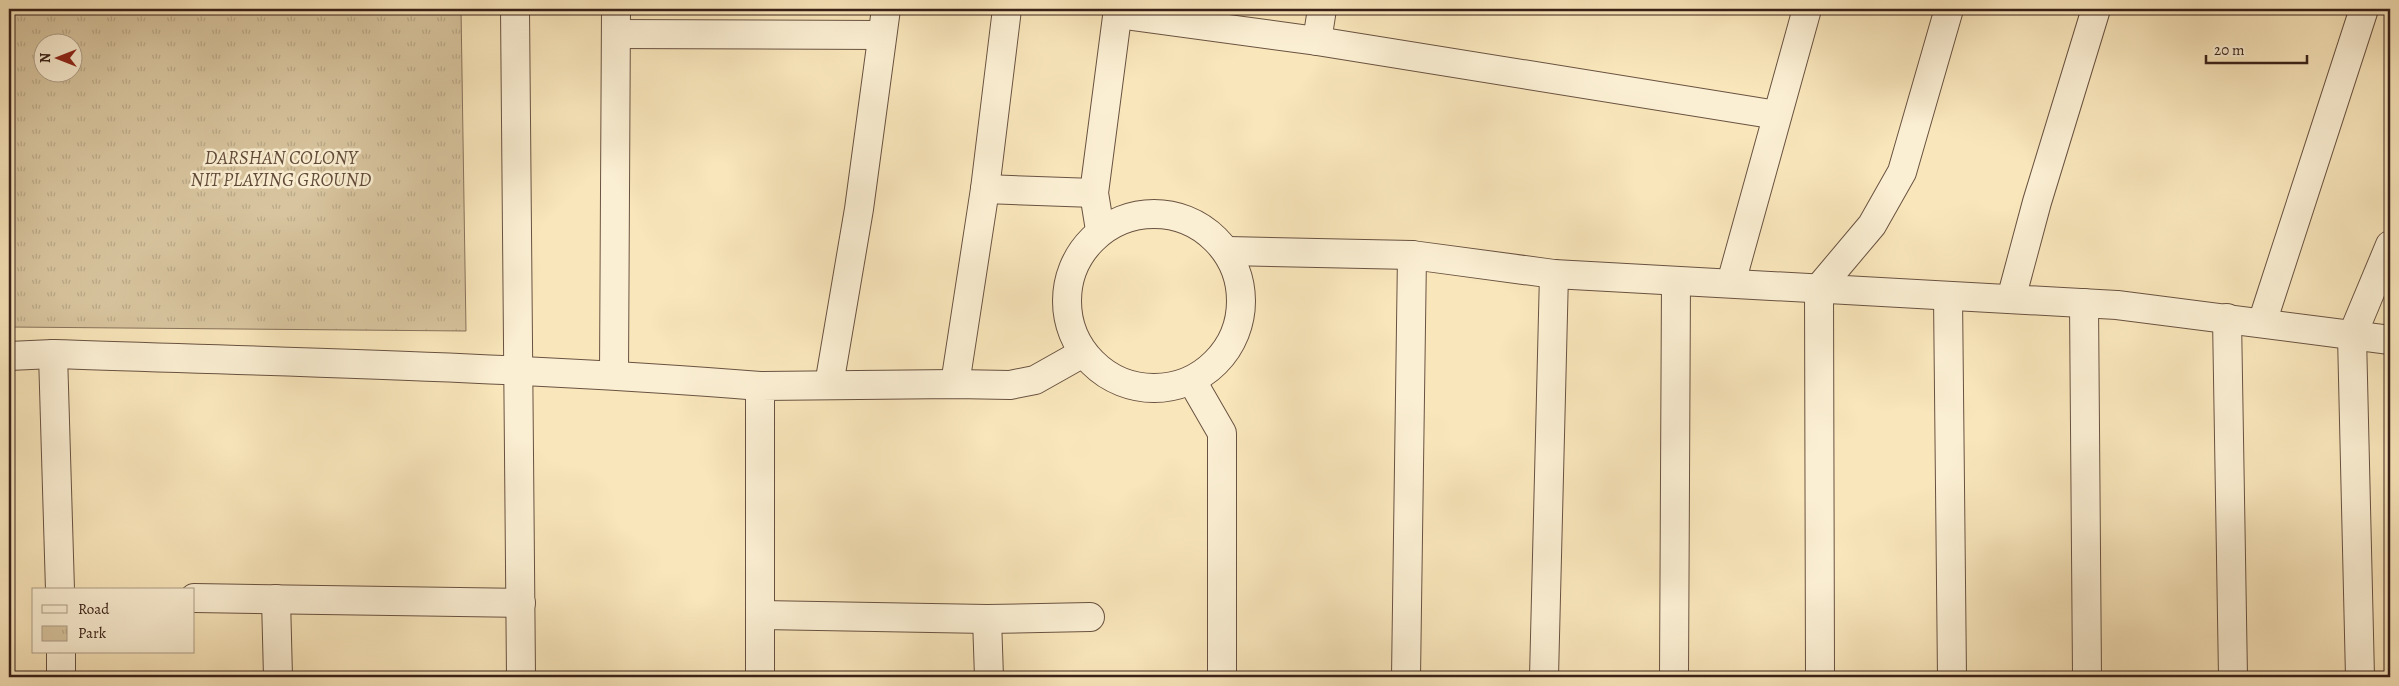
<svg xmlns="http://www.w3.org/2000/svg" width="2399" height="686" font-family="Alegreya,serif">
  <defs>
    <pattern id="park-tufts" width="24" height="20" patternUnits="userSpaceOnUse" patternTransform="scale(1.25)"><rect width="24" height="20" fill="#d8c59f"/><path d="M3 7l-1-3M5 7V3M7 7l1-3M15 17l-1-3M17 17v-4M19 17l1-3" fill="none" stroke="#baa988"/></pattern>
  </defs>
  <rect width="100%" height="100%" fill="#f9e6bb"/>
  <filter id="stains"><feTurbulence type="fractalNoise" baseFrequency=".004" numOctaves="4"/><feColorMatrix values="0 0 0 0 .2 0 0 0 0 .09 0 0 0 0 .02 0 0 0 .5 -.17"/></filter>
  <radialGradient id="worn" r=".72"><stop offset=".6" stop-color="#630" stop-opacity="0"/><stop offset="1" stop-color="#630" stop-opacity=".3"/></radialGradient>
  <!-- park -->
  <path fill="url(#park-tufts)" stroke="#88735c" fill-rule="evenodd" d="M 9,9 L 461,9 L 466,331 L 9,327 ZM 42,42 L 72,42 L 72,72 L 42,72 Z"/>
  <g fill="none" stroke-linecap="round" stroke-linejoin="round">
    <defs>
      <g id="street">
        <polyline points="515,9 521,677"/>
        <polyline points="1117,14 1317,41 1322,9"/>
        <polyline points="616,34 882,35"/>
        <polyline points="1317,41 1777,115"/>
        <polyline points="985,189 1094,193"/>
        <circle cx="1154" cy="301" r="87"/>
        <polyline points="1100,230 1094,193 1118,9"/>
        <polyline points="1228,251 1412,255 1554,274 2117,305 2390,340"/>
        <polyline points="1731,283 1807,9"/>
        <polyline points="1948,296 1952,677"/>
        <polyline points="2011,299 2037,202 2096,9"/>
        <polyline points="2084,303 2087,677"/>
        <polyline points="2227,318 2233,677"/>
        <polyline points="2262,323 2364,9"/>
        <polyline points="53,354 60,590"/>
        <path d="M 9,356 L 53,354 C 289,362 525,367 760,386"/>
        <polyline points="614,374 616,9"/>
        <polyline points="1192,381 1222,433 1222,677"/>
        <polyline points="955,384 985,189 1007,9"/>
        <polyline points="829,385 859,209 886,9"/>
        <polyline points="194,598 521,603"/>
        <polyline points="276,599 278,677"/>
        <polyline points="760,615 987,619 1090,617"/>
        <polyline points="987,619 989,677"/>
        <polyline points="61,652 61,677"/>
        <polyline points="760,677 760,386 955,384 1010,385 1035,380 1083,353"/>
        <polyline points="1406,677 1412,255"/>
        <polyline points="1544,677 1554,274"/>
        <polyline points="1674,677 1676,281"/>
        <polyline points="1820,677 1819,288 1872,225 1902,172 1949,9"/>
        <polyline points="2360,677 2352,336 2390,245"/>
      </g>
    </defs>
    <!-- street casing -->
    <use href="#street" stroke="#695241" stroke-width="30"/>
    <!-- street -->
    <use href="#street" stroke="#fbefd3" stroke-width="28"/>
  </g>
  <g text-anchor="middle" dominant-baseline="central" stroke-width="5" stroke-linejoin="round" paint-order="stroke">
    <!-- park labels -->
    <g font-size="19" font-style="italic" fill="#614a3a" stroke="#fbefd3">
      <text x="281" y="158">DARSHAN COLONY<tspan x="281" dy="22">NIT PLAYING GROUND</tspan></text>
    </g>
  </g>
  <!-- margin -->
  <rect width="2399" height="686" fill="none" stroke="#f9e6bb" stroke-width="30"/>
  <rect x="10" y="10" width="2379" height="666" fill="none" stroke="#392118" stroke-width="2.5"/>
  <rect x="15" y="15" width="2369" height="656" fill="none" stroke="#392118"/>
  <!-- legend -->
  <rect x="32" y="588" width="162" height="65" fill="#fbefd3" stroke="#ad9d88"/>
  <rect x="42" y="605" width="25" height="8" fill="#fbefd3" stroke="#ad9d88"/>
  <text x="78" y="614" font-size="15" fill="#392118">Road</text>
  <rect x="42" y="626" width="25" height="15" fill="url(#park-tufts)" stroke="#ad9d88"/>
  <text x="78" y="638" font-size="15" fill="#392118">Park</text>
  <!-- north arrow -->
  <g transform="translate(58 58) rotate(270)"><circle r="24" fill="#fbefd3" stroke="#ad9d88"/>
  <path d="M0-4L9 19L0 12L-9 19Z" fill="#8f2418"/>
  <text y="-8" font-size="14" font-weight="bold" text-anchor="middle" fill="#392118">N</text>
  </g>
  <!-- scale -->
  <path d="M2206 55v8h101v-8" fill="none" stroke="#392118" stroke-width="2.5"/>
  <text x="2214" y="55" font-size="15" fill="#392118" stroke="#fbefd3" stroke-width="4" paint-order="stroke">20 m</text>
  <rect width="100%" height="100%" filter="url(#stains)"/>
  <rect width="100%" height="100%" fill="url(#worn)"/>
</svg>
